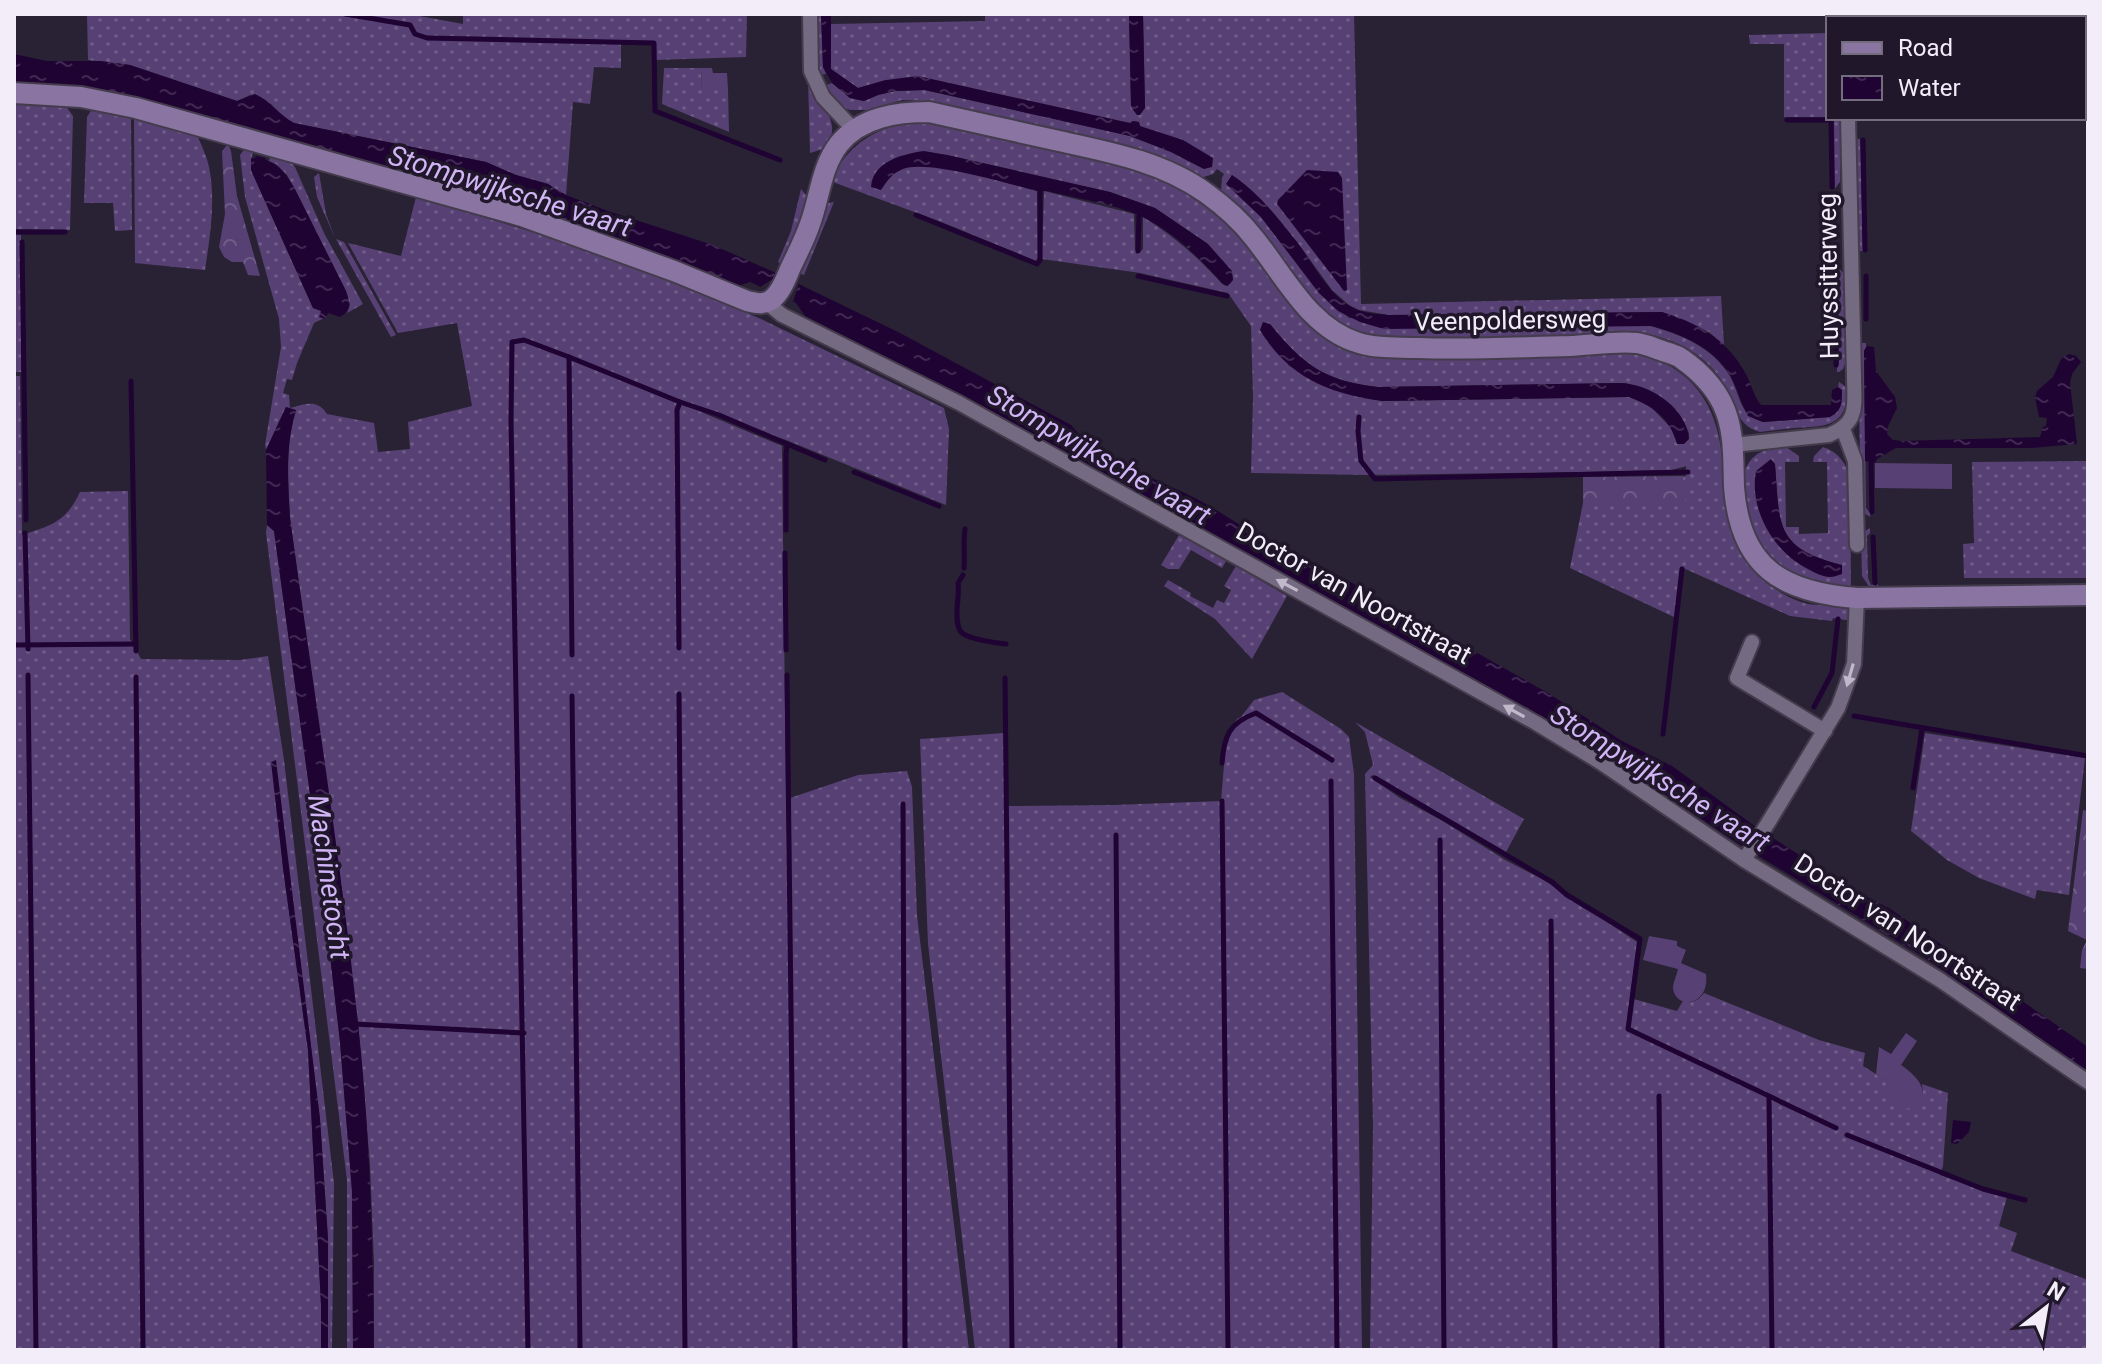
<svg xmlns="http://www.w3.org/2000/svg" width="2102" height="1364" font-family="Roboto,sans-serif">
  <defs>
    <pattern id="grass-dots" width="8" height="8" patternUnits="userSpaceOnUse" patternTransform="scale(2)"><rect width="8" height="8" fill="#574073"/><path d="M2 2h.1M6 6h.1" fill="none" stroke="#705c88" stroke-width="1.8" stroke-linecap="round"/></pattern>
    <pattern id="forest-crowns" width="20" height="18" patternUnits="userSpaceOnUse" patternTransform="scale(2)"><rect width="20" height="18" fill="#574073"/><path d="M2 6a3 3 0 1 1 6 0M12 15a3 3 0 1 1 6 0" fill="none" stroke="#705c88"/></pattern>
    <pattern id="water-ripples" width="26" height="14" patternUnits="userSpaceOnUse" patternTransform="scale(2)"><rect width="26" height="14" fill="#1e0333"/><path d="M2 4q2-2 4 0t4 0M15 11q2-2 4 0t4 0" fill="none" stroke="#3f2851"/></pattern>
  </defs>
  <rect width="100%" height="100%" fill="#292134"/>
  <!-- grass -->
  <g fill="url(#grass-dots)" fill-rule="evenodd">
    <polygon points="87,14 333,14 390,22 356,14 409,14 463,24 463,14 747,14 746,57 656,60 654,43 621,43 621,68 594,67 590,104 573,102 566,195 548,184 516,175 486,162 294,123 283,117 271,104 250,95 237,101 130,65 88,60"/>
    <polygon points="817,14 821,14 823,67 826,74 820,75 818,69"/>
    <path d="M 985,14 L 1129,14 L 1131,107 L 1145,108 L 1143,14 L 1354,14 L 1361,304 L 1721,296 L 1724,345 L 1709,332 L 1662,312 L 1389,315 L 1359,310 L 1349,305 L 1332,290 L 1297,242 L 1232,175 L 1227,184 L 1261,217 L 1319,293 L 1349,318 L 1651,326 C 1679,334 1707,345 1725,369 C 1742,390 1735,414 1763,422 L 1830,417 L 1842,391 L 1838,387 L 1839,382 C 1846,386 1848,389 1847,397 C 1844,430 1817,426 1793,428 C 1782,429 1771,431 1760,432 C 1734,425 1734,398 1720,378 C 1704,355 1679,341 1652,335 L 1401,338 C 1323,336 1307,288 1264,235 C 1251,219 1236,205 1221,191 L 1222,178 L 1224,174 L 1217,169 L 1213,174 L 1201,178 L 1161,158 L 1121,144 L 927,101 L 902,100 L 868,110 L 850,110 L 841,107 L 824,86 L 832,83 L 850,98 L 864,101 L 878,95 L 895,91 L 924,90 L 1130,136 L 1171,152 L 1204,169 L 1140,126 L 1139,122 L 1133,121 L 1130,123 L 886,80 L 858,88 L 831,69 L 831,24 L 985,21 Z"/>
    <rect x="1866" y="14" width="75" height="4"/>
    <polygon points="1828,33 1828,45 1825,46 1826,117 1784,117 1784,44 1750,44 1749,35"/>
    <polygon points="664,68 701,68 702,89 728,89 729,132 662,104"/>
    <path d="M 808,79 C 816,91 835,119 832,132 C 831,138 826,144 823,149 L 810,153 Z"/>
    <polygon points="14,103 65,105 73,116 70,230 14,229"/>
    <polygon points="92,109 131,118 132,230 115,231 113,203 84,203 87,117"/>
    <path d="M 134,118 L 198,137 C 202,147 207,157 209,167 C 216,202 210,236 205,270 L 135,263 Z"/>
    <polygon points="1834,118 1843,118 1843,140 1840,143 1840,182 1835,188"/>
    <path d="M 918,121 L 936,123 C 976,131 1015,140 1055,149 C 1103,160 1149,169 1192,195 C 1232,219 1259,260 1287,296 C 1299,312 1311,329 1328,340 C 1347,353 1369,356 1391,358 L 1623,353 C 1646,355 1666,361 1684,376 C 1752,433 1697,532 1769,585 C 1781,593 1794,601 1808,604 C 1821,606 1837,605 1851,605 L 1852,621 L 1833,618 L 1832,621 L 1790,616 L 1681,567 L 1674,617 L 1570,568 L 1583,503 L 1685,503 L 1686,466 L 1672,470 L 1582,472 L 1365,475 L 1251,473 L 1253,398 L 1251,326 L 1228,293 L 1140,273 L 1042,259 L 1044,191 L 1134,214 L 1135,250 L 1139,253 L 1143,249 L 1143,217 C 1174,236 1199,258 1223,285 L 1208,244 L 1155,208 L 1110,192 L 947,155 C 926,152 912,152 892,160 L 888,178 C 893,175 899,169 905,168 C 929,159 1010,184 1037,191 L 1038,257 L 1036,261 L 939,221 L 830,181 C 850,142 876,127 918,121 ZM 1270,324 C 1303,365 1325,381 1378,387 L 1626,383 L 1666,401 L 1684,422 L 1689,433 L 1689,439 L 1674,431 L 1649,405 L 1629,397 L 1382,401 L 1289,366 Z"/>
    <polygon points="1858,139 1860,139 1863,251 1860,251 1856,245 1854,144"/>
    <path d="M 246,147 L 254,150 L 251,159 L 251,170 L 313,308 L 322,311 L 324,318 L 314,323 L 297,363 L 292,380 L 287,379 L 283,393 L 289,395 L 290,408 C 306,404 317,399 327,414 L 374,423 L 378,452 L 410,449 L 408,422 L 472,406 L 457,323 L 398,333 L 348,243 L 401,256 L 416,197 L 625,260 L 761,319 L 944,408 L 949,429 L 946,505 L 786,440 L 694,409 L 782,446 L 786,799 L 792,1034 L 790,798 L 858,775 L 907,771 L 912,787 L 917,915 L 969,1350 L 374,1350 L 374,1262 L 370,1165 L 358,1023 L 290,518 C 288,482 285,446 296,411 L 286,407 L 266,450 L 265,445 L 281,347 L 279,319 L 245,197 L 240,155 Z"/>
    <polygon points="271,154 289,160 295,167 324,233 363,304 347,313 350,305 346,291 287,175 276,164 269,161"/>
    <polygon points="319,173 326,214 335,238 317,197 314,177"/>
    <polygon points="801,189 806,195 804,214 784,266 778,262 791,231"/>
    <polygon points="834,202 804,275 800,273 822,204"/>
    <polygon points="14,234 21,235 21,372 14,372"/>
    <polygon points="336,239 344,242 396,335 391,337"/>
    <polygon points="1838,268 1846,275 1847,359 1843,369 1839,372 1837,372 1837,368 1839,364"/>
    <polygon points="1861,343 1866,343 1866,347 1864,351 1866,508 1870,513 1870,517 1861,511 1858,349"/>
    <path d="M 14,376 L 20,376 L 22,535 C 52,525 66,522 80,492 L 128,491 L 130,639 L 141,659 L 240,660 L 268,656 L 284,760 L 334,1183 L 332,1350 L 328,1350 L 328,1239 L 320,1119 L 275,760 L 283,868 L 308,1050 L 321,1305 L 321,1350 L 14,1350 Z"/>
    <path d="M 1786,447 L 1799,456 L 1799,462 L 1785,462 L 1786,527 L 1799,527 L 1799,534 L 1828,533 L 1827,462 L 1813,462 L 1814,456 L 1823,447 C 1839,452 1847,464 1850,480 L 1851,589 C 1827,587 1801,581 1781,566 C 1755,546 1724,480 1756,455 C 1764,449 1777,449 1786,447 ZM 1775,465 C 1780,525 1774,548 1842,565 L 1787,555 L 1756,471 Z"/>
    <polygon points="2088,461 2088,578 1964,578 1963,544 1974,543 1972,462"/>
    <polygon points="267,525 274,531 319,860 340,1042 352,1191 353,1350 347,1350 347,1180 266,533"/>
    <polygon points="1870,528 1870,533 1867,536 1868,578 1871,585 1878,584 1878,589 1870,588 1862,576 1861,536 1865,531"/>
    <polygon points="1179,535 1226,561 1222,568 1191,550 1179,569 1168,569 1161,565"/>
    <polygon points="1236,566 1287,596 1252,659 1215,619 1164,586 1168,580 1191,593 1190,596 1213,608 1217,600 1224,603 1231,590 1224,586"/>
    <polygon points="1282,692 1341,729 1349,737 1354,774 1362,1350 975,1350 928,944 920,739 1004,733 1008,806 1113,805 1221,801 1226,741 1237,719 1241,717 1254,700"/>
    <path d="M 1355,722 L 1524,819 L 1506,852 L 1373,775 L 1370,777 L 1400,798 L 1441,820 L 1507,861 L 1544,880 L 1637,942 L 1630,998 L 1677,1011 L 1683,1001 C 1691,1004 1699,1001 1704,993 L 1819,1040 L 1865,1053 L 1863,1066 L 1892,1084 L 1923,1094 L 1922,1084 L 1948,1093 L 1943,1166 L 1940,1175 L 2007,1197 L 1999,1226 L 2017,1233 L 2011,1251 L 2088,1280 L 2088,1350 L 1370,1350 L 1373,1126 L 1365,774 L 1373,765 L 1365,732 Z"/>
    <polygon points="1925,733 2085,758 2069,895 2037,890 2035,899 1979,878 1947,860 1911,831"/>
  </g>
  <!-- forest -->
  <g fill="url(#forest-crowns)">
    <polygon points="228,144 231,151 237,196 260,276 248,275 243,262 232,262 224,257 219,247 225,214 222,151"/>
    <polygon points="1682,476 1687,477 1685,503 1583,503 1583,477"/>
    <polygon points="2083,810 2088,811 2088,969 2080,968 2082,950 2087,940 2068,931"/>
  </g>
  <!-- pitch -->
  <g fill="#574073">
    <polygon points="701,68 712,68 713,73 727,73 728,89 702,89"/>
    <polygon points="1875,463 1952,464 1952,489 1875,488"/>
    <path d="M 1649,936 L 1677,941 L 1677,946 L 1686,950 L 1681,963 L 1706,974 C 1710,1007 1675,1010 1673,988 C 1673,983 1677,974 1678,969 L 1643,960 Z"/>
    <path d="M 1906,1033 L 1917,1041 L 1901,1065 C 1960,1105 1880,1130 1891,1084 L 1876,1074 L 1879,1047 L 1891,1054 Z"/>
  </g>
  <!-- water -->
  <g fill="url(#water-ripples)">
    <polygon points="821,14 831,14 831,69 858,88 886,80 918,76 1130,123 1133,121 1139,122 1140,126 1183,140 1213,158 1212,167 1204,169 1171,152 1130,136 925,90 895,91 878,95 864,101 850,98 832,83 823,67"/>
    <polygon points="1129,14 1143,14 1145,108 1140,115 1137,115 1131,107"/>
    <path d="M 14,54 L 47,61 L 101,61 L 130,65 L 237,101 L 255,94 C 271,101 279,115 294,123 L 486,162 L 516,175 L 548,184 L 566,195 L 608,211 L 713,245 L 776,273 L 900,333 L 1071,425 C 1102,462 1155,477 1197,499 C 1212,507 1226,516 1240,525 L 1240,529 L 1290,558 L 1315,563 L 1356,585 L 1380,603 L 1463,645 L 1548,693 L 1622,741 L 1672,766 L 1756,827 L 1807,860 L 1816,871 L 1889,908 L 2088,1047 L 2088,1072 L 1927,959 L 1739,844 L 1597,749 L 1357,614 L 939,384 L 805,316 L 796,303 L 750,282 L 735,287 L 544,216 L 473,192 L 114,94 L 14,83 Z"/>
    <path d="M 924,151 L 947,155 L 1110,192 L 1155,208 L 1208,244 L 1232,271 L 1233,280 L 1228,286 L 1224,285 C 1200,259 1175,233 1143,217 C 1118,205 1075,198 1047,191 L 1037,191 C 1010,184 926,159 903,169 C 892,173 887,181 881,190 L 871,187 C 873,161 903,154 924,151 Z"/>
    <path d="M 256,156 L 265,158 L 266,160 C 281,166 287,175 295,189 L 346,291 C 350,303 352,310 340,317 L 328,313 L 325,319 L 319,317 L 321,311 L 313,308 L 251,170 L 251,159 L 255,158 Z"/>
    <polygon points="1307,170 1338,172 1342,178 1347,290 1344,291 1277,204 1278,200"/>
    <path d="M 1232,175 C 1258,192 1278,218 1297,242 C 1314,264 1330,299 1358,310 C 1368,314 1379,314 1389,315 L 1662,312 C 1699,323 1729,341 1747,376 C 1752,386 1754,397 1761,405 L 1831,405 L 1832,390 L 1838,387 L 1842,390 C 1842,403 1842,411 1830,417 L 1763,422 L 1748,416 C 1741,403 1737,388 1730,375 C 1713,347 1681,334 1651,326 L 1384,329 L 1360,322 L 1338,311 L 1319,293 L 1261,217 L 1226,184 Z"/>
    <path d="M 1263,322 L 1270,324 C 1303,365 1325,381 1378,387 L 1618,383 C 1648,383 1686,406 1689,439 L 1684,444 L 1677,444 C 1670,418 1653,406 1629,397 L 1382,401 C 1329,394 1288,377 1260,330 Z"/>
    <polygon points="1867,346 1874,347 1876,371 1895,397 1897,408 1888,426 1887,434 1893,440 1901,441 2040,437 2043,427 2046,426 2047,418 2039,417 2035,397 2037,391 2053,377 2061,359 2069,354 2076,356 2081,362 2072,374 2070,383 2077,444 2031,448 1896,448 1877,459 1875,463 1865,461 1864,351"/>
    <path d="M 286,407 L 296,410 C 285,446 288,481 290,518 C 313,686 340,854 358,1023 C 370,1132 373,1241 374,1350 L 353,1350 L 352,1191 L 340,1042 L 319,860 L 274,531 L 267,525 L 266,450 Z"/>
    <path d="M 1771,459 L 1775,464 C 1780,525 1774,548 1842,565 L 1842,574 C 1838,575 1834,577 1830,577 C 1822,577 1812,571 1806,568 C 1772,550 1749,508 1756,471 Z"/>
    <polygon points="276,760 320,1119 328,1239 328,1350 321,1350 321,1305 308,1050 283,868 271,762"/>
    <polygon points="1953,1120 1971,1122 1969,1132 1957,1144 1951,1143"/>
  </g>
  <!-- pier -->
  <polygon fill="#292134" points="777,269 800,280 792,305 757,289 774,278"/>
  <g fill="none" stroke-linecap="round" stroke-linejoin="round">
    <!-- stream -->
    <g stroke="#1e0333" stroke-width="5">
      <polyline points="345,14 410,25 415,34 427,38 654,43 655,111 780,160"/>
      <polyline points="1831,14 1831,17"/>
      <polyline points="1861,14 1861,18"/>
      <polyline points="1831,118 1832,187"/>
      <polyline points="1787,120 1831,120"/>
      <polyline points="1863,140 1865,250"/>
      <polyline points="916,215 1037,264 1040,260 1040,191"/>
      <polyline points="15,232 65,232"/>
      <polyline points="22,242 26,520"/>
      <polyline points="1138,251 1139,216"/>
      <polyline points="1835,268 1836,365"/>
      <polyline points="1138,276 1227,296"/>
      <polyline points="1866,276 1866,319"/>
      <polyline points="569,357 572,655"/>
      <polyline points="131,381 136,651"/>
      <polyline points="1359,417 1358,431 1361,461 1375,479 1688,472"/>
      <polyline points="1871,463 1872,512"/>
      <polyline points="854,472 939,506"/>
      <polyline points="786,530 786,454 787,446"/>
      <polyline points="25,533 28,649"/>
      <polyline points="1873,537 1875,583"/>
      <polyline points="785,553 786,650"/>
      <path d="M 964,568 C 965,555 963,543 965,529"/>
      <path d="M 963,575 L 958,583 C 959,592 958,599 957,608 C 957,615 956,628 962,633 C 969,639 996,643 1006,644"/>
      <polyline points="14,645 136,644"/>
      <polyline points="679,648 677,410 680,402"/>
      <polyline points="28,675 36,1350"/>
      <polyline points="787,675 795,1350"/>
      <polyline points="136,677 143,1350"/>
      <polyline points="1005,678 1012,1350"/>
      <polyline points="679,694 685,1350"/>
      <polyline points="572,696 580,1350"/>
      <polyline points="1814,707 1832,673 1838,619"/>
      <polyline points="1854,716 2088,756"/>
      <polyline points="1663,734 1682,569"/>
      <path d="M 1222,763 C 1224,736 1229,723 1256,713 L 1332,760"/>
      <polyline points="1375,778 1552,882 1567,895 1640,939 1628,1029 1836,1128"/>
      <polyline points="1331,781 1337,1350"/>
      <polyline points="1913,788 1922,729"/>
      <polyline points="1222,801 1228,1350"/>
      <polyline points="903,804 905,1350"/>
      <polyline points="1116,835 1120,1350"/>
      <polyline points="1440,840 1444,1350"/>
      <polyline points="1551,921 1555,1350"/>
      <polyline points="354,1024 524,1033"/>
      <polyline points="1659,1096 1662,1350"/>
      <polyline points="1769,1098 1772,1350"/>
      <polyline points="1847,1135 1983,1189 2025,1200"/>
      <polyline points="528,1350 511,421 512,342 524,340 569,357 680,402 719,415 825,460"/>
    </g>
    <defs>
      <g id="street">
        <polyline points="810,14 811,71 823,97 855,131"/>
        <polyline points="1846,14 1846,18"/>
        <polyline points="766,302 782,315 959,403 1536,723 1600,762 1744,860 1940,980 2088,1082"/>
        <polyline points="1843,429 1855,461 1857,545"/>
        <path d="M 1733,445 L 1829,435 C 1860,422 1854,406 1854,376 L 1848,118"/>
        <polyline points="1752,642 1737,678 1825,731"/>
        <polyline points="1744,860 1768,823 1838,708 1854,664 1857,598"/>
      </g>
      <path id="secondary" d="M 14,93 L 81,97 L 136,108 L 522,216 L 674,271 L 747,301 C 755,303 763,305 771,300 C 780,294 786,279 790,269 C 797,254 805,239 810,224 C 820,197 821,167 839,144 C 861,117 897,112 929,112 C 972,122 1016,131 1059,141 C 1110,152 1163,162 1206,193 C 1224,206 1241,221 1254,238 C 1285,276 1310,329 1359,343 C 1378,349 1399,347 1419,348 C 1469,350 1520,347 1570,346 C 1592,345 1615,341 1637,343 C 1646,344 1656,349 1666,352 C 1671,354 1677,355 1682,359 C 1699,371 1713,385 1722,403 C 1735,429 1733,459 1734,487 C 1740,567 1781,592 1857,598 L 2088,595"/>
    </defs>
    <!-- street casing -->
    <use href="#street" stroke="#443c4c" stroke-width="18"/>
    <!-- secondary casing -->
    <use href="#secondary" stroke="#443c4c" stroke-width="24"/>
    <!-- street -->
    <use href="#street" stroke="#746a81" stroke-width="14"/>
    <!-- secondary -->
    <use href="#secondary" stroke="#8974a2" stroke-width="20"/>
  </g>
  <!-- one-way arrows -->
  <defs><path id="oneway-solid" d="M-6-.8H1V-3.2L6.5 0L1 3.2V.8H-6Z" transform="scale(2)"/></defs>
  <g fill="#c0b9ca">
    <use href="#oneway-solid" transform="translate(1287 585) rotate(-152)"/>
    <use href="#oneway-solid" transform="translate(1850 675) rotate(106)"/>
    <use href="#oneway-solid" transform="translate(1514 711) rotate(-151)"/>
  </g>
  <g text-anchor="middle" dominant-baseline="central" stroke-width="7" stroke-linejoin="round" paint-order="stroke">
    <!-- street labels -->
    <g font-size="26" fill="#f3edfa" stroke="#20182a">
      <text transform="translate(1828 276) rotate(-91)">Huyssitterweg</text>
      <text transform="translate(1510 320) rotate(-1)">Veenpoldersweg</text>
      <text transform="translate(1354 593) rotate(29)">Doctor van Noortstraat</text>
      <text transform="translate(1908 932) rotate(33)">Doctor van Noortstraat</text>
    </g>
    <!-- water labels -->
    <g font-size="28" font-style="italic" fill="#d1b5f6" stroke="#20182a">
      <text transform="translate(510 191) rotate(17)">Stompwijksche vaart</text>
      <text transform="translate(1099 455) rotate(30)">Stompwijksche vaart</text>
      <text transform="translate(1660 778) rotate(32)">Stompwijksche vaart</text>
      <text transform="translate(329 877) rotate(82)">Machinetocht</text>
    </g>
  </g>
  <!-- border -->
  <rect width="2102" height="1364" fill="none" stroke="#f3edfa" stroke-width="32"/>
  <!-- legend -->
  <rect x="1826" y="16" width="260" height="104" fill="#20182a" stroke="#746d7d" stroke-width="2"/>
  <rect x="1842" y="42" width="40" height="12" fill="#8974a2" stroke="#746d7d" stroke-width="2"/>
  <text x="1898" y="56" font-size="24" fill="#f3edfa">Road</text>
  <rect x="1842" y="76" width="40" height="24" fill="url(#water-ripples)" stroke="#746d7d" stroke-width="2"/>
  <text x="1898" y="96" font-size="24" fill="#f3edfa">Water</text>
  <!-- north arrow -->
  <g transform="translate(2046 1308) rotate(31)" stroke="#20182a" stroke-width="6" paint-order="stroke">
  <path d="M0-6L14 30L0 20L-14 30Z" fill="#f3edfa"/>
  <text y="-12" font-size="22" font-weight="bold" text-anchor="middle" fill="#f3edfa">N</text>
  </g>
</svg>
